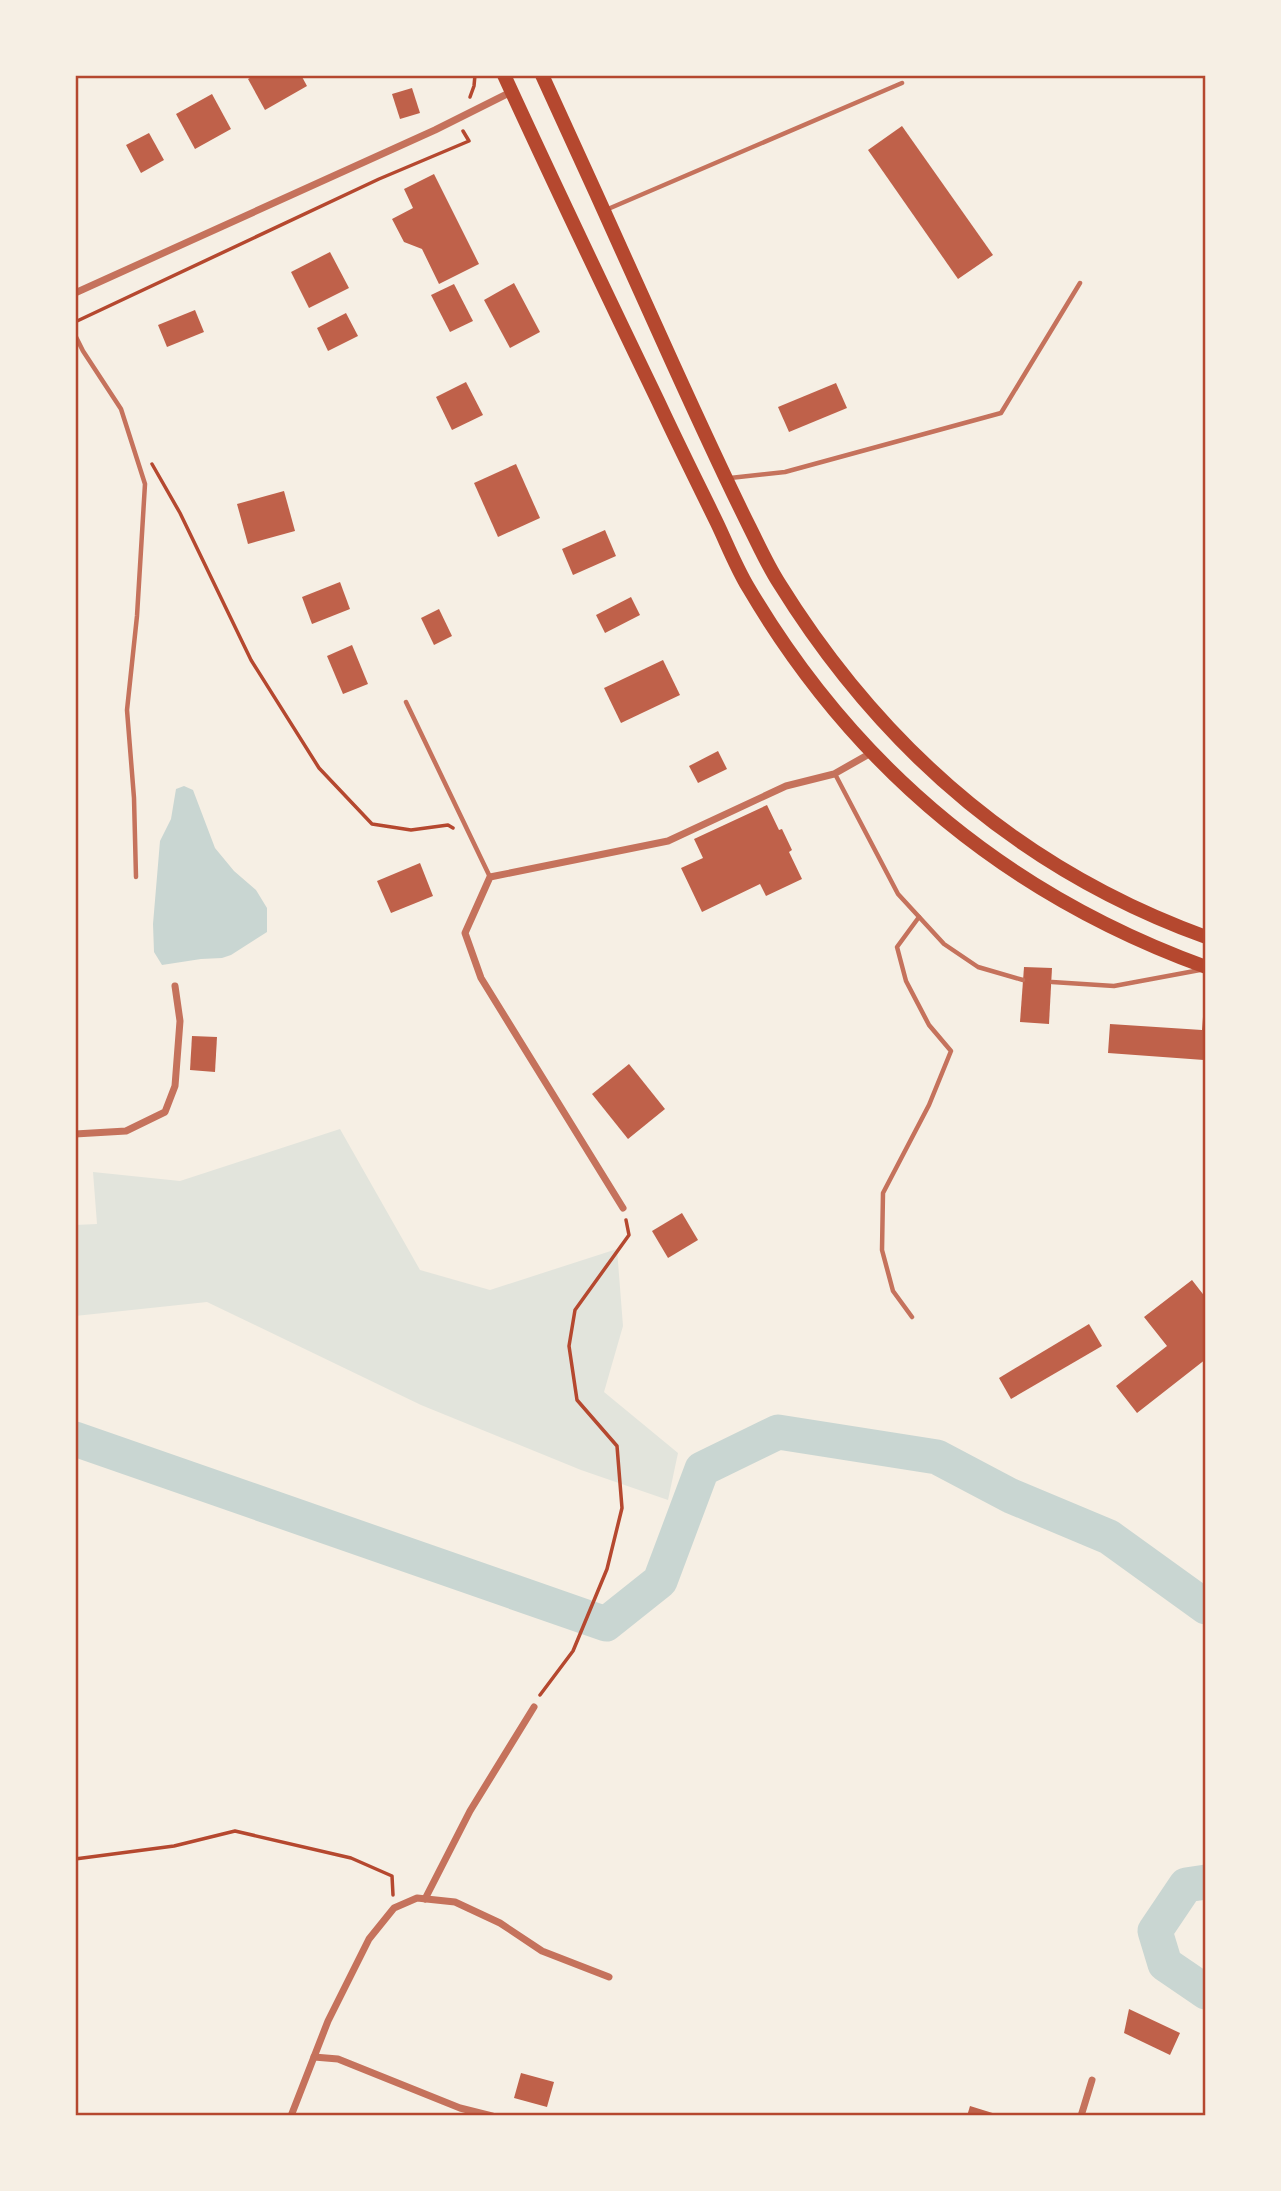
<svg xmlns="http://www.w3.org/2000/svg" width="1281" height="2191" font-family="'Roboto Condensed',sans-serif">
  <rect width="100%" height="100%" fill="#f6efe4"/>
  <!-- green -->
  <polygon fill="#e2e4dc" points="340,1129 420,1270 490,1290 617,1249 623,1326 604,1392 678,1453 668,1500 581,1470 421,1405 207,1302 75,1316 75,1225 97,1224 93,1172 180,1181"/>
  <!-- water -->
  <polygon fill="#c9d6d2" points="184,786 193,790 215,848 234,871 256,890 267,908 267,932 231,955 222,958 201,959 162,965 154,952 153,924 160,841 171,819 176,789"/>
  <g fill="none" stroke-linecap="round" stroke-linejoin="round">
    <!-- river -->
    <g stroke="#c9d6d2" stroke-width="35">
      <polyline points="75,1439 606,1624 660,1581 702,1469 778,1432 937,1457 1011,1496 1109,1537 1206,1607"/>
      <polyline points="1206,1882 1186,1885 1155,1931 1165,1964 1206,1992"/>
    </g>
  </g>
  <!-- building -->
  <g fill="#bf614a">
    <polygon points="255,75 301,75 307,86 265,110 248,79"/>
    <polygon points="412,88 420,113 400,119 392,94"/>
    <polygon points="212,94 231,129 195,149 176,114"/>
    <polygon points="902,126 993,255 958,279 868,150"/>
    <polygon points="149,133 164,160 141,173 126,145"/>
    <polygon points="434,174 479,264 439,284 422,249 404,242 392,219 413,208 404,189"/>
    <polygon points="330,252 349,288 309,308 291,272"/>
    <polygon points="514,283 540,332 510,348 484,300"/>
    <polygon points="454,284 473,321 450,332 431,295"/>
    <polygon points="195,310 204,332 167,347 158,325"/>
    <polygon points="346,313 358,336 328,351 317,328"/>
    <polygon points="466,382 483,415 452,430 436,397"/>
    <polygon points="836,383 847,408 789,432 778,407"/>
    <polygon points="516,464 540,518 498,537 474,483"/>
    <polygon points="284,491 295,531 248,544 237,504"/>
    <polygon points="605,530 616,556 573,575 562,549"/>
    <polygon points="340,582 350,609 312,624 302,597"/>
    <polygon points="631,597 640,615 605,633 596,615"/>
    <polygon points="439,609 452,636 434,645 421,618"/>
    <polygon points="352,645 368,684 343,694 327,656"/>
    <polygon points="663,660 680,695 621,723 604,688"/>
    <polygon points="718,751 727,769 698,783 689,766"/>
    <polygon points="767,805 779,830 782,829 792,850 789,852 802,879 766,896 760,884 702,912 681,868 703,858 694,839"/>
    <polygon points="420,863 433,896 391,913 377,881"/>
    <polygon points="1024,967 1052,968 1049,1024 1020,1022"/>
    <polygon points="1203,1017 1206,1017 1206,1058 1204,1060 1108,1053 1110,1024 1202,1030"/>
    <polygon points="192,1036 217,1037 215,1072 190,1070"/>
    <polygon points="629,1064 665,1109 628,1139 592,1094"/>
    <polygon points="682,1213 698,1240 668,1258 652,1231"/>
    <polygon points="1192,1280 1206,1298 1206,1359 1137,1413 1116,1386 1167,1346 1144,1317"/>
    <polygon points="1089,1324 1102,1346 1011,1399 999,1378"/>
    <polygon points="1129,2009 1180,2033 1170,2055 1124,2033"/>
    <polygon points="521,2073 554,2082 547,2107 514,2098"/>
    <polygon points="970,2106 999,2115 999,2116 967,2116"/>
  </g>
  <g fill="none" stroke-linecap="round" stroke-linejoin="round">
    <!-- path -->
    <g stroke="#b5482f" stroke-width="3.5">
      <polyline points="470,97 474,86 475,75"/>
      <polyline points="75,322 379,179 469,141 463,131"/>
      <polyline points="152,464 180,513 251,660 319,768 372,824 411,830 448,825 453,828"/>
      <polyline points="540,1695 573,1651 607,1569 622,1508 617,1446 577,1400 569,1346 575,1310 629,1235 626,1220"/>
      <polyline points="75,1859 174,1846 235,1831 351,1858 392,1876 393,1895"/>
    </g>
    <!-- service -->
    <g stroke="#c5725c" stroke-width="4.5">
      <polyline points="608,209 902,83"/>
      <polyline points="75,335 83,351 121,409 145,484 137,616 127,710 134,798 136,877"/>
      <polyline points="730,478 785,472 1001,413 1080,283"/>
      <polyline points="406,702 490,877"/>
      <polyline points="835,774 898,894 944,944 978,967 1023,980"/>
      <polyline points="1052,982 1114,986 1200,970"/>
      <polyline points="912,1317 893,1291 882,1250 883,1193 929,1105 951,1051 929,1025 906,981 897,947 919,917"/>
    </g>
    <!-- minor -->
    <g stroke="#c5725c" stroke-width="7">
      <polyline points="75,293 435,130 511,92"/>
      <polyline points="75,1134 126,1131 165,1112 175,1086 180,1021 175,986"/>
      <polyline points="623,1208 481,978 465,933 490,877 668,841 786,786 834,774 871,753"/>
      <polyline points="425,1899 470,1811 534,1707"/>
      <polyline points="314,2057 338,2059 460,2108 492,2116"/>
      <polyline points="291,2116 328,2021 369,1939 394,1908 417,1898 455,1902 500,1923 542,1951 609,1977"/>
      <polyline points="1081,2116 1092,2080"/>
    </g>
    <!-- trunk -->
    <g stroke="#b5482f" stroke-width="14">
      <path d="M 504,75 C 554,184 606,293 658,401 C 677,442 697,482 717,523 C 727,544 736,567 748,587 C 855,769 1008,895 1206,967"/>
      <path d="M 542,75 C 586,171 630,268 673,364 C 698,419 723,474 750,528 C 759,546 768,566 779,583 C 882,749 1021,870 1206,937"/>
    </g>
  </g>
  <!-- border -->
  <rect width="1281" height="2191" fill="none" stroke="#f6efe4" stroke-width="154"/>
  <rect x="77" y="77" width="1127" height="2037" fill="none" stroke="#b5482f" stroke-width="2.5"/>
</svg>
